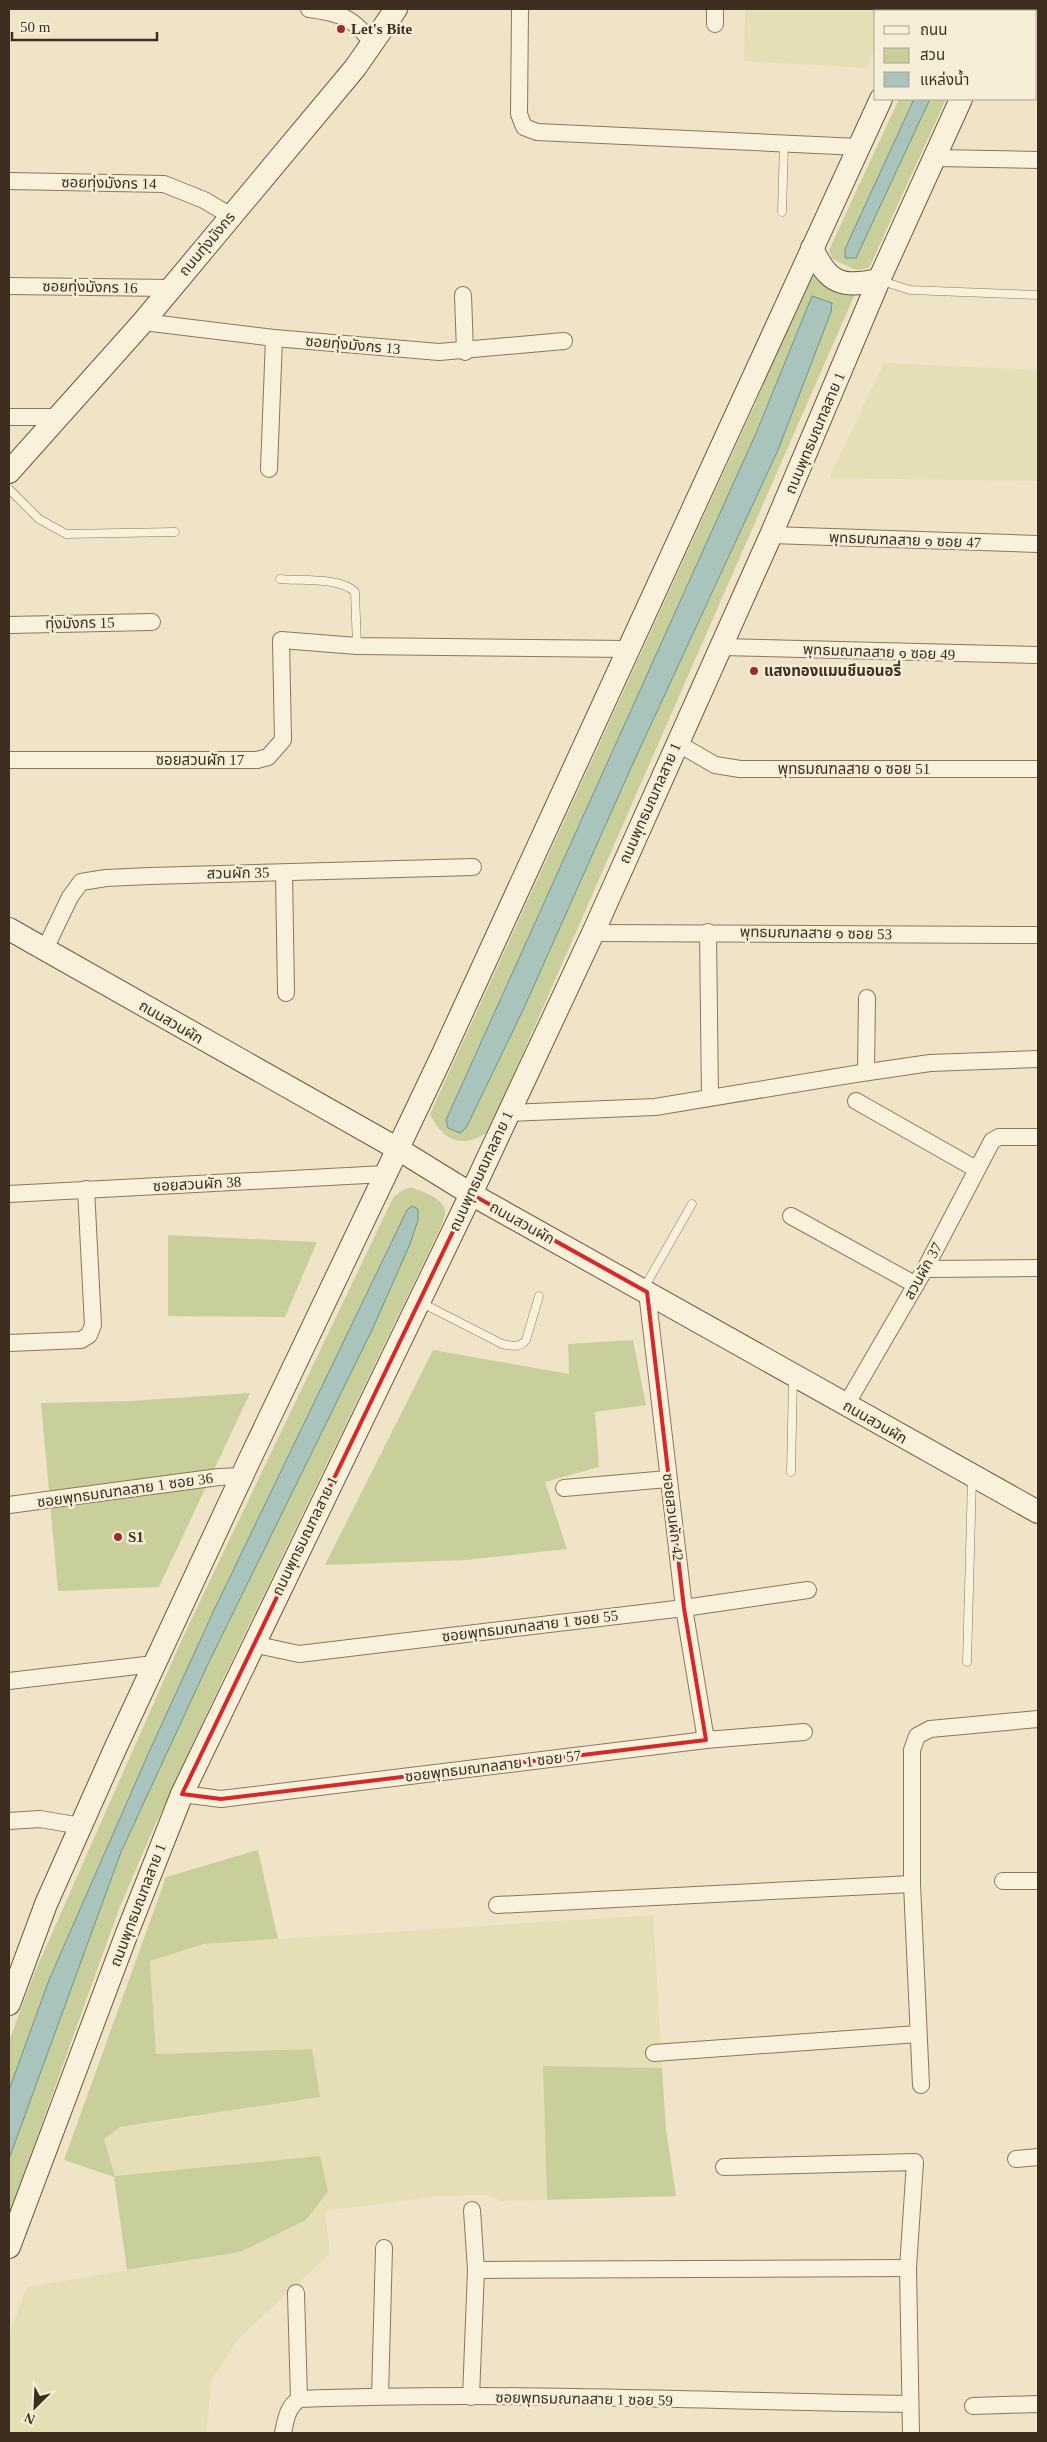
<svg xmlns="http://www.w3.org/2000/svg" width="1047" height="2442" font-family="'Times New Roman','Noto Sans Thai',serif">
  <rect width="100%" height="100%" fill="#f0e4c8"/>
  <!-- farmland -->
  <g fill="#e6deb5">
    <polygon points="745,9 892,9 891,11 876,11 876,45 866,68 744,61"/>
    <polygon points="884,363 1038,370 1038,481 829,478"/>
    <polygon points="653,1915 662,2068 543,2066 547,2200 501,2201 489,2195 438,2196 325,2211 330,2254 239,2338 212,2379 206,2433 9,2433 9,2335 27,2287 240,2252 319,2156 114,2177 104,2139 120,2127 195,2117 312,2049 156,2054 150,1961 204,1944"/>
  </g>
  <!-- green -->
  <g fill="#c9cf9b" fill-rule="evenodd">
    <polygon points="899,99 914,99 845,249 845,258 856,258 930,99 946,99 869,268 856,270 832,259 829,250"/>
    <path d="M 810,272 C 824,289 834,291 855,294 L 489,1131 C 463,1150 443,1141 430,1114 L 755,404 ZM 812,296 L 778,450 L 635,759 L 524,1008 L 448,1128 L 446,1120 L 757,431 Z"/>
    <path d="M 411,1187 C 423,1192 445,1198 445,1213 C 445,1219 440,1227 438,1233 L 224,1677 L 151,1834 L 119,1909 L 9,2215 L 9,2159 L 121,1852 L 209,1662 L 373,1328 L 418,1220 L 418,1209 L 412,1206 L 407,1210 L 215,1608 L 149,1752 L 49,1980 L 9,2090 L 9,2041 L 34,1974 L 183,1637 L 393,1198 L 401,1191 Z"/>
    <polygon points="168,1235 317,1242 285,1317 168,1316"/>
    <polygon points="633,1340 646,1405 595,1412 599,1467 545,1482 567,1549 466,1560 325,1565 433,1350 569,1374 568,1344"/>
    <polygon points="250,1393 159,1587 58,1591 41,1403 130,1401"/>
    <polygon points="258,1850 278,1939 204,1944 150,1961 156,2054 312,2049 320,2097 120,2127 104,2139 115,2176 320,2156 328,2191 306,2220 240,2252 127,2270 114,2177 64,2160 166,1877"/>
    <polygon points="543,2066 662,2068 666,2129 676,2196 547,2200"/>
  </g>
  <!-- water -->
  <g fill="#a9c4bc" stroke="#6f938a">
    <polygon points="914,99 930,99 856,258 845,258 845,249"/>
    <polygon points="812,296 832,303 831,312 778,450 635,759 524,1008 466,1128 460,1133 448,1128 446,1120 757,431"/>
    <polygon points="412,1206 418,1209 418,1220 410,1244 373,1328 209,1662 121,1852 9,2159 9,2090 49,1980 149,1752 215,1608 407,1210"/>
  </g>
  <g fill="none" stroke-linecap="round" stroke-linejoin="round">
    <defs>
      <g id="lane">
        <polyline points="782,212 784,143"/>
        <polyline points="882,281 910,290 1038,295"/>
        <polyline points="9,489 39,519 66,534 175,532"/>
        <path d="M 280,579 C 300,581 340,577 355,592 L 357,646"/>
        <polyline points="644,1288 692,1204"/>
        <path d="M 422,1303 L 502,1344 C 511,1346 520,1348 526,1340 L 539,1296"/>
        <polyline points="791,1472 793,1377"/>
        <polyline points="967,1662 972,1479"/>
      </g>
      <g id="street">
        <path d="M 309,9 C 341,13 354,18 373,44"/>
        <polyline points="520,9 519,114 524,127 537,132 859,147"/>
        <polyline points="715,24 715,9"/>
        <polyline points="935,158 1038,160"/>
        <polyline points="9,181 164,184 204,200 231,216"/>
        <polyline points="9,286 171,288"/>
        <polyline points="463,295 465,352"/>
        <polyline points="143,322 274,338 439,352 564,341"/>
        <polyline points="9,417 57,417"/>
        <polyline points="269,469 274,338"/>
        <polyline points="771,535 1038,544"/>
        <polyline points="9,625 152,622"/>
        <polyline points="721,647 1038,655"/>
        <polyline points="677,743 715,765 740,769 1038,769"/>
        <polyline points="9,760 257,760 268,757 283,740 281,640 357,646 629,649"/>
        <polyline points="284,873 286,993"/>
        <polyline points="708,932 710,1097"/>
        <polyline points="593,933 1038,935"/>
        <polyline points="45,949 70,897 81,882 106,878 150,876 473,867"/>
        <polyline points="866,1072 867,998"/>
        <polyline points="856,1101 976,1169"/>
        <polyline points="508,1113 655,1107 855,1074 930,1063 1038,1059"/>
        <polyline points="9,1194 385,1174"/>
        <polyline points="791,1216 916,1285"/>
        <polyline points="925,1269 1038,1268"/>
        <polyline points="647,1292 684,1608 706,1740"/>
        <polyline points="9,1343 81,1340 89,1335 93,1325 86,1189"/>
        <polyline points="846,1405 925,1269 992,1141 999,1137 1038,1137"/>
        <polyline points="564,1488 668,1479"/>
        <polyline points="9,1505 219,1477 241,1476"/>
        <polyline points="253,1644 299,1654 684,1608 808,1590"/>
        <polyline points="9,1681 154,1664"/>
        <polyline points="182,1794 221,1799 706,1740 804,1732"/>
        <polyline points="9,1821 40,1819 81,1826"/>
        <polyline points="1003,1881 1038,1881"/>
        <polyline points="497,1905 912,1884"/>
        <polyline points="654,2053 918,2034"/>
        <polyline points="921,2085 912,1884 912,1750 917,1736 930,1729 1038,1719"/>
        <polyline points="1016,2159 1038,2157"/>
        <polyline points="724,2167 915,2162 908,2268 911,2433"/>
        <polyline points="472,2210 476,2270"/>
        <polyline points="296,2293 299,2399"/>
        <polyline points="380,2396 384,2248"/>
        <polyline points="471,2397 476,2270 908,2268"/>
        <polyline points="973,2406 1038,2404"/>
        <path d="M 283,2433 C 286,2419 287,2408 299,2399 C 502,2391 706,2401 909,2404"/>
      </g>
      <g id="secondary">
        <polyline points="921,11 923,9"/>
        <polyline points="1000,11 1001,9"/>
        <path d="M 812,248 C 828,284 842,288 879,280"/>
        <polyline points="9,472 143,322 355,68 396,9"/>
        <polyline points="9,929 398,1149 471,1194 1038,1512"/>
        <polyline points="9,2004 46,1904 115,1749 248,1463 441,1058 881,99"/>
        <polyline points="9,2247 127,1933 182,1794 471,1194 593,933 771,535 879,280 961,99"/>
      </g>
    </defs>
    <!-- lane casing -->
    <use href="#lane" stroke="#8d765c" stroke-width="9"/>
    <!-- street casing -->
    <use href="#street" stroke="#8d765c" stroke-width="18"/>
    <!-- secondary casing -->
    <use href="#secondary" stroke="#6f573f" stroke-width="24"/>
    <!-- lane -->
    <use href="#lane" stroke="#faf1dc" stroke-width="8"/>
    <!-- street -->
    <use href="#street" stroke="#faf1dc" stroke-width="16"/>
    <!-- secondary -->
    <use href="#secondary" stroke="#faf1dc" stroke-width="22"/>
  </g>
  <!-- marked area -->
  <path fill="none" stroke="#d62828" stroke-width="4" stroke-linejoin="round" d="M 471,1194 L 647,1292 L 684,1608 L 706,1740 L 221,1799 L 182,1794 Z"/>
  <!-- markers -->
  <g fill="#9e2a2b" stroke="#f7eed8" stroke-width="2">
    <circle cx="341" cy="29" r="5"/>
    <circle cx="754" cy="671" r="5"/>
    <circle cx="118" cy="1537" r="5"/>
  </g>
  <g text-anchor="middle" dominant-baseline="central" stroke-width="5" stroke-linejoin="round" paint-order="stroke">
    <!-- poi labels -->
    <g font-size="15" font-weight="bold" fill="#3d2e20" stroke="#f7eed8" text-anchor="start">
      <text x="351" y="29">Let's Bite</text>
      <text x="764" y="671">แสงทองแมนชีนอนอรี่</text>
      <text x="128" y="1537">S1</text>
    </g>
    <!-- street labels -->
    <g font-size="15" fill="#3d2e20" stroke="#f7eed8">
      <text transform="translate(109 183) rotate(1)">ซอยทุ่งมังกร 14</text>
      <text transform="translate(207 244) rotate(-50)">ถนนทุ่งมังกร</text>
      <text transform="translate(90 287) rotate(1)">ซอยทุ่งมังกร 16</text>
      <text transform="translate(353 345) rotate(5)">ซอยทุ่งมังกร 13</text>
      <text transform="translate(815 433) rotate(-67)">ถนนพุทธมณฑลสาย 1</text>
      <text transform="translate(905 540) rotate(2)">พุทธมณฑลสาย ๑ ซอย 47</text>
      <text transform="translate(80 623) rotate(-1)">ทุ่งมังกร 15</text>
      <text transform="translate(879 652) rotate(2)">พุทธมณฑลสาย ๑ ซอย 49</text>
      <text x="200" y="760">ซอยสวนผัก 17</text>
      <text x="854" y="769">พุทธมณฑลสาย ๑ ซอย 51</text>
      <text transform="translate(650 803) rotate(-66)">ถนนพุทธมณฑลสาย 1</text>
      <text transform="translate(238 873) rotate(-1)">สวนผัก 35</text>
      <text transform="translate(816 933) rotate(1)">พุทธมณฑลสาย ๑ ซอย 53</text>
      <text transform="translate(171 1022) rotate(30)">ถนนสวนผัก</text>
      <text transform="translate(481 1171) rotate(-65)">ถนนพุทธมณฑลสาย 1</text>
      <text transform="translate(197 1184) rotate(-3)">ซอยสวนผัก 38</text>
      <text transform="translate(522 1223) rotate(29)">ถนนสวนผัก</text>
      <text transform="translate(923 1271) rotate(-61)">สวนผัก 37</text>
      <text transform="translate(875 1422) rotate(30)">ถนนสวนผัก</text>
      <text transform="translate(125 1490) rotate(-8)">ซอยพุทธมณฑลสาย 1 ซอย 36</text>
      <text transform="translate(673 1517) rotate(83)">ซอยสวนผัก 42</text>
      <text transform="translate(305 1536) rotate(-64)">ถนนพุทธมณฑลสาย 1</text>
      <text transform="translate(530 1626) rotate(-7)">ซอยพุทธมณฑลสาย 1 ซอย 55</text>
      <text transform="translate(493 1766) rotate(-7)">ซอยพุทธมณฑลสาย 1 ซอย 57</text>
      <text transform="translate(138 1905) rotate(-69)">ถนนพุทธมณฑลสาย 1</text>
      <text transform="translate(584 2399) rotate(1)">ซอยพุทธมณฑลสาย 1 ซอย 59</text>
    </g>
  </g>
  <!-- border -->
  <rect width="1047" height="2442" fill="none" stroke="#3d2e20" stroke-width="20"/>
  <!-- legend -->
  <rect x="874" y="10" width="162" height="90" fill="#f7eed8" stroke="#ada18e"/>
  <rect x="884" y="26" width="25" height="8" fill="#faf1dc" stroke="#ada18e"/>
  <text x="920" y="35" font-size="15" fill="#3d2e20">ถนน</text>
  <rect x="884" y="48" width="25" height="15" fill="#c9cf9b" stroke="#ada18e"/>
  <text x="920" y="60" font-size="15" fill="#3d2e20">สวน</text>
  <rect x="884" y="72" width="25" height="15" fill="#a9c4bc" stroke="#ada18e"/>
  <text x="920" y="85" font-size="15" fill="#3d2e20">แหล่งน้ำ</text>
  <!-- north arrow -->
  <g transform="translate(35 2407) rotate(204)" stroke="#f7eed8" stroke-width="4" paint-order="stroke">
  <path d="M0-4L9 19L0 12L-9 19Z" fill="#3d2e20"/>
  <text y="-8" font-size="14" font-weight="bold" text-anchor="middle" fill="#3d2e20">N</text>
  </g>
  <!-- scale -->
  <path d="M12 32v8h145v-8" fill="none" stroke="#3d2e20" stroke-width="2.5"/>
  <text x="20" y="32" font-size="15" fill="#3d2e20" stroke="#f7eed8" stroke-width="4" paint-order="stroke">50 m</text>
</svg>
